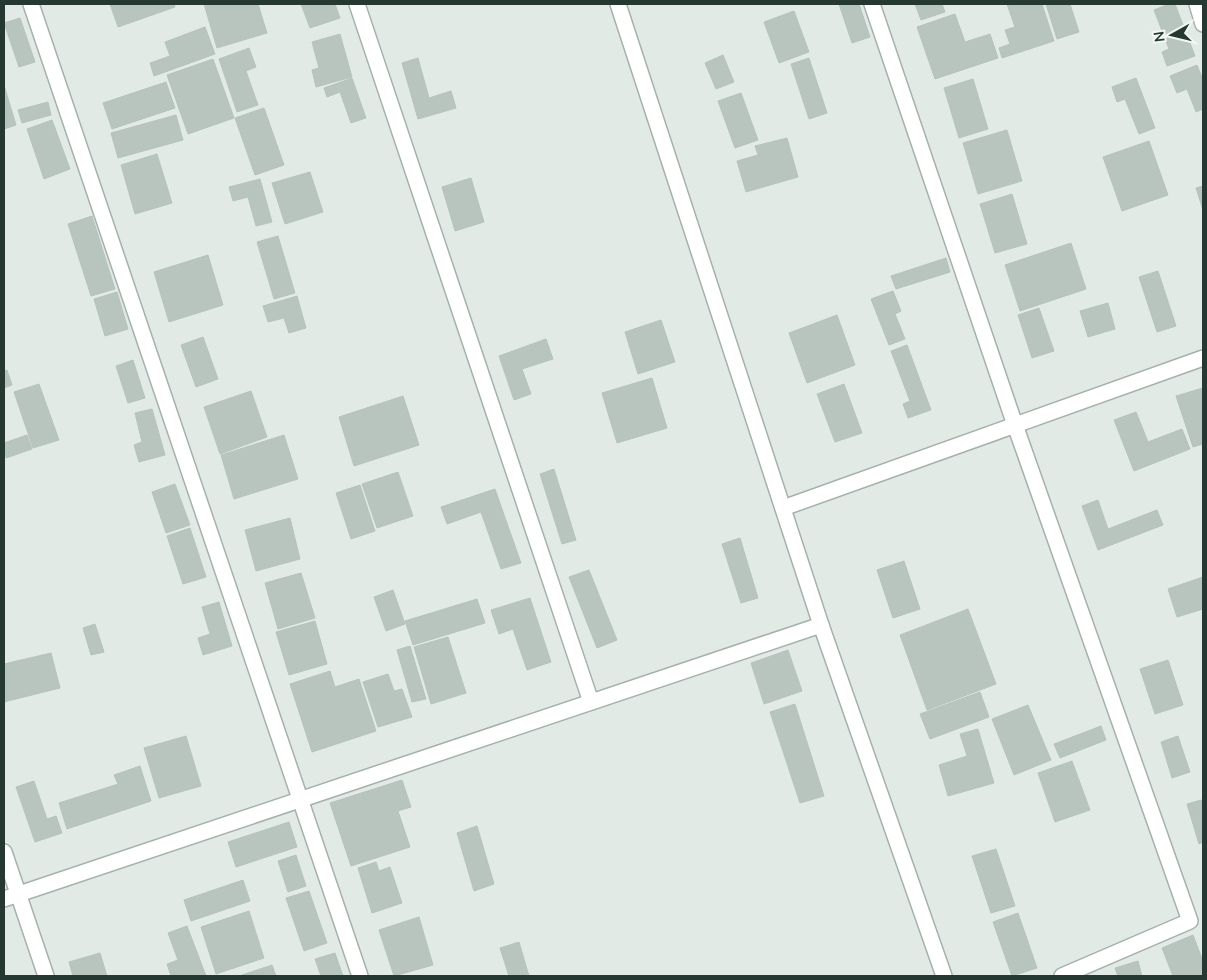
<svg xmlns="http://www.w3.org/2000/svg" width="1207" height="980" font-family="Mulish,sans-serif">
  <rect width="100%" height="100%" fill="#e2eae6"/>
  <!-- building -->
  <g fill="#b8c5bf" stroke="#b6c3bc">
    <polygon points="110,4 174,4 175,7 118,27"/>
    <polygon points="204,4 258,4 267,33 217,48"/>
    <polygon points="301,4 335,4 340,18 310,28"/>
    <polygon points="839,4 859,4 870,37 852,43"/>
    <polygon points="915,4 942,4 945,12 921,20"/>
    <polygon points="1007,4 1042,4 1054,41 1002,58 999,48 1010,44 1005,30 1015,27"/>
    <polygon points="1046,4 1070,4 1079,32 1057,39"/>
    <polygon points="1169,4 1175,4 1195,56 1167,66 1162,52 1169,49 1154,10"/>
    <polygon points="794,11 809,52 779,63 764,22"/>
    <polygon points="955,14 965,42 990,34 998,58 935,79 917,27"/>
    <polygon points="20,18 35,62 19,67 4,23"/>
    <polygon points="205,27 215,54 154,76 150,63 170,56 165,42"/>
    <polygon points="340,34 352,77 316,87 312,70 319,68 312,42"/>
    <polygon points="249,48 256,67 246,71 258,105 237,112 219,59"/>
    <polygon points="723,55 734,82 716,89 705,63"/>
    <polygon points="418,58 429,98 451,91 456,108 418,119 402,63"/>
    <polygon points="809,58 827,113 809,119 791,64"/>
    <polygon points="213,59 234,118 188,134 167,75"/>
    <polygon points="1197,65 1203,80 1203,109 1196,112 1187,89 1177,93 1170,76"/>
    <polygon points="352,78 366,118 351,123 340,92 327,97 324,88"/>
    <polygon points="1136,78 1155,128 1139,134 1125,99 1117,102 1112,87"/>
    <polygon points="973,79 988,129 959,138 944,88"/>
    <polygon points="166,82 175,108 112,129 103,103"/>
    <polygon points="4,85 16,125 4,129"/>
    <polygon points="741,93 758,140 735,148 718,101"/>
    <polygon points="48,102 51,115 22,123 18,110"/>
    <polygon points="264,108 284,165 255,175 235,118"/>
    <polygon points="176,115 183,140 118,158 111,133"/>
    <polygon points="52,120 70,169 44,179 27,129"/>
    <polygon points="1007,130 1022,181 978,194 963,143"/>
    <polygon points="787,138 798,177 746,192 737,161 758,155 755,146"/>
    <polygon points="1149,141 1168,195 1122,211 1103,157"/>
    <polygon points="157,154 172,203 135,214 121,165"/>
    <polygon points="310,172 323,212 285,224 272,183"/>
    <polygon points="471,178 484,222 455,231 442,187"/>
    <polygon points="260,179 272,222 256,226 248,197 233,201 229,187"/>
    <polygon points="1203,186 1203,210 1196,188"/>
    <polygon points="1012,194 1027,244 995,253 980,204"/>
    <polygon points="92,216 115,289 91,296 68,224"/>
    <polygon points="278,236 295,293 274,299 257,242"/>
    <polygon points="1071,243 1086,289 1020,311 1005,265"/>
    <polygon points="208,255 223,305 169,322 154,272"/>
    <polygon points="946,258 950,272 896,289 891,276"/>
    <polygon points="1158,271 1176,326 1157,332 1139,277"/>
    <polygon points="893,291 901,311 895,314 905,339 889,345 871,299"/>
    <polygon points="117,292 128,329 105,336 94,299"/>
    <polygon points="297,296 306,328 289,333 284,318 268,322 263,306"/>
    <polygon points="1108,303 1115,329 1088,337 1080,311"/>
    <polygon points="1039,308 1054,351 1032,358 1018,315"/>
    <polygon points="837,315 855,365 807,383 789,333"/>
    <polygon points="661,320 675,362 638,374 625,332"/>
    <polygon points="203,337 218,379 196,387 181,345"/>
    <polygon points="546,339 553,359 522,369 531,394 514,400 499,356"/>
    <polygon points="907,345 931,410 908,418 903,404 910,401 891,351"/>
    <polygon points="133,360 145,398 128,403 116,366"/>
    <polygon points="7,370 12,385 4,388 4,371"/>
    <polygon points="652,378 667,428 617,443 602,393"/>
    <polygon points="39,384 59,440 33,448 14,392"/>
    <polygon points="844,384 862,433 835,442 817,394"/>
    <polygon points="1203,388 1203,444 1193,447 1176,396"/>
    <polygon points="251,391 267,437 220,454 204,407"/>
    <polygon points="403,396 419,445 354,466 339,417"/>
    <polygon points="152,409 165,455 139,462 134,445 142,442 135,413"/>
    <polygon points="1136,412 1148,442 1182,429 1190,449 1134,471 1114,420"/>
    <polygon points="27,435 32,449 6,458 4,443"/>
    <polygon points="284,435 298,479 234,499 221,455"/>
    <polygon points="554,469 576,540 562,544 540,474"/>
    <polygon points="398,472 413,516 377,528 362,484"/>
    <polygon points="175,484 190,525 166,533 152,492"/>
    <polygon points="360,485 375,531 351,539 336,493"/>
    <polygon points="495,489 521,563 501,569 481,512 447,524 441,507"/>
    <polygon points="1098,500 1108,529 1157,510 1163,525 1098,550 1082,506"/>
    <polygon points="290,518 300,559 256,571 245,530"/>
    <polygon points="190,528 206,577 183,584 167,536"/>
    <polygon points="740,538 758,598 741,603 722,544"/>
    <polygon points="904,561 920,609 893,618 877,570"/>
    <polygon points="589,570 617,640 597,648 569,577"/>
    <polygon points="301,573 315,618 278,629 265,583"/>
    <polygon points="1203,577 1203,609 1177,617 1168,589"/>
    <polygon points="393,590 405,624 386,631 374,597"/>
    <polygon points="530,598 551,662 527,670 513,629 499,634 491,610"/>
    <polygon points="477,599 485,623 413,645 405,621"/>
    <polygon points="219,602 232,646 203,655 198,638 210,634 202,607"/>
    <polygon points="968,609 996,684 927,710 900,635"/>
    <polygon points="315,621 327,664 289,675 276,632"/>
    <polygon points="95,624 104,652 91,655 83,628"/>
    <polygon points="448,637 466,693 431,704 414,647"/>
    <polygon points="410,646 426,699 412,702 397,650"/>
    <polygon points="788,650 802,691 764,704 751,663"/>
    <polygon points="51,653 60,688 4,702 4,664"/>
    <polygon points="1168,660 1183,705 1155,714 1140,669"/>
    <polygon points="330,671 335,687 359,679 376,731 312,752 290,684"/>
    <polygon points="388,674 394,691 402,689 412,717 378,727 363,682"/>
    <polygon points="980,692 989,717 930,739 920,714"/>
    <polygon points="795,704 824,796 800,803 770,712"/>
    <polygon points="1028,705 1051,760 1014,775 992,719"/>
    <polygon points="1101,726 1106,740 1060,758 1054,744"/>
    <polygon points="978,729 994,783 948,796 939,765 967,756 960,734"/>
    <polygon points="186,736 201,786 159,798 144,748"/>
    <polygon points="1178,736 1190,772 1172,778 1161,742"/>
    <polygon points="1072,761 1090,810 1055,822 1038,773"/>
    <polygon points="140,766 151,801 67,829 59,803 118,784 114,775"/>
    <polygon points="402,780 411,807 398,811 410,847 351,866 330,803"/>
    <polygon points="34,781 47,819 56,816 62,833 35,842 16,787"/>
    <polygon points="1201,800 1203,807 1203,842 1199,844 1187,804"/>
    <polygon points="289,822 297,847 236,867 228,842"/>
    <polygon points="477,826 494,884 474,891 457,833"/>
    <polygon points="996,849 1015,906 991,913 972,856"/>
    <polygon points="296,855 306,886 288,892 278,861"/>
    <polygon points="376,862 379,871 390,867 402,903 372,913 358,868"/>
    <polygon points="243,880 250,901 191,921 184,900"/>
    <polygon points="309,891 327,943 304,951 286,898"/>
    <polygon points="249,911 264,958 216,974 201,927"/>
    <polygon points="1018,913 1037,968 1012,976 993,922"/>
    <polygon points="419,917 433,965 394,976 379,930"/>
    <polygon points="187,926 206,976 171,976 167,964 178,960 168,933"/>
    <polygon points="1193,935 1203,961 1203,976 1173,976 1162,948"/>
    <polygon points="519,942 529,976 509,976 500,948"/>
    <polygon points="100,953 107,976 73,976 69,962"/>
    <polygon points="335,953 343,976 321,976 315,959"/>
    <polygon points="1138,961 1142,976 1118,976 1115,968"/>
    <polygon points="272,965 276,976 239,976"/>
  </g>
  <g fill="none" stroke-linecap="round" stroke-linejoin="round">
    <defs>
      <g id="minor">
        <polyline points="31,4 360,976"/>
        <polyline points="357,4 591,702"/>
        <polyline points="618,4 821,625 944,976"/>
        <polyline points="872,4 1015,425 1190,921 1062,976"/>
        <polyline points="1197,4 1203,24"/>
        <polyline points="783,508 1203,358"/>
        <polyline points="4,852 46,976"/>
        <polyline points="4,899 821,625"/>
      </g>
    </defs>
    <!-- minor casing -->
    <use href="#minor" stroke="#a6b1ac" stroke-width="18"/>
    <!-- minor -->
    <use href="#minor" stroke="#fff" stroke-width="15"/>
  </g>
  <!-- border -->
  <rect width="1207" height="980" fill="none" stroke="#253932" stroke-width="10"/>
  <!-- north arrow -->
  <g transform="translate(1172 35) rotate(262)" stroke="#f2f7f4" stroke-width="4" paint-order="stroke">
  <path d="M0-4L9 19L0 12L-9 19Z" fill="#253932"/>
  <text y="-8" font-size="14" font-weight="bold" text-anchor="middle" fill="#253932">N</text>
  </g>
</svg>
